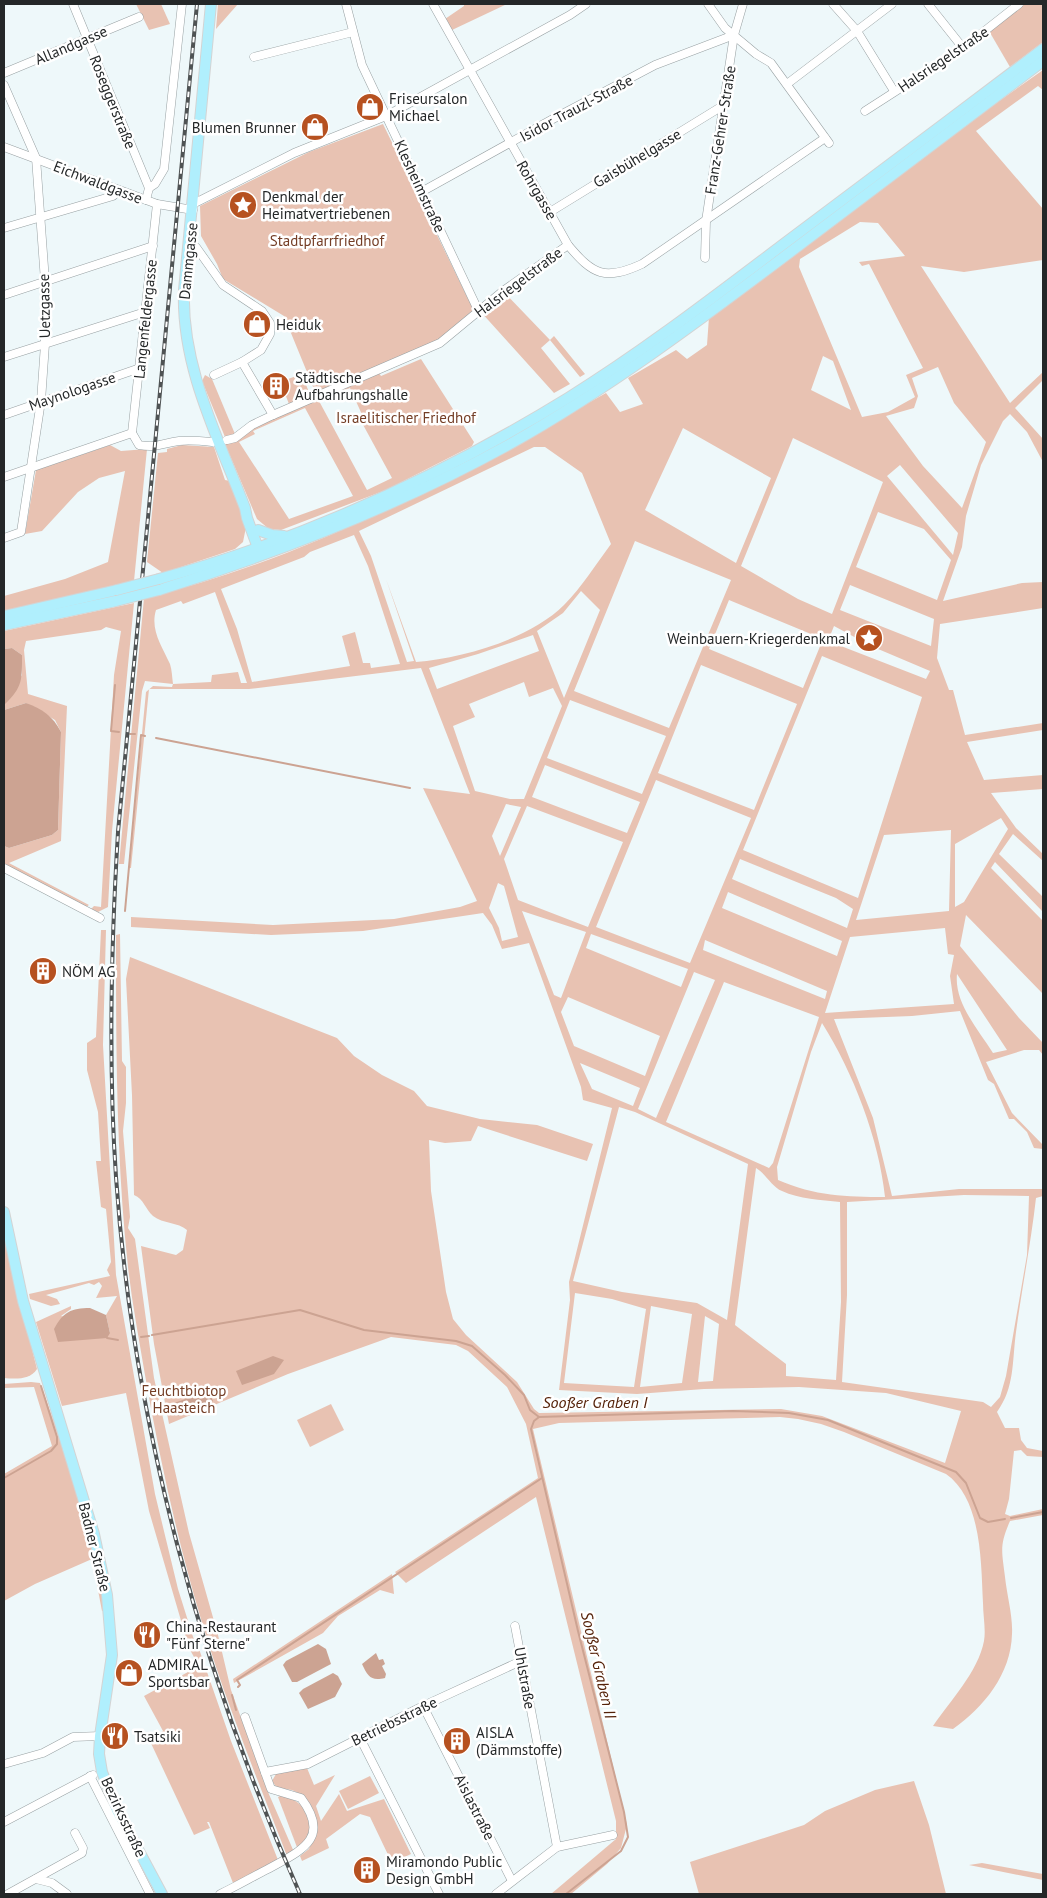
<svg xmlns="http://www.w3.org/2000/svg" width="1047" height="1898" font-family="'PT Sans',sans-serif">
  <rect width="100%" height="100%" fill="#eef8fa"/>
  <!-- green -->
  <g fill="#e8c2b2" fill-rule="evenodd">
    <polygon points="136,4 161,4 170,24 149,30"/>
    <polygon points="218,4 238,4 216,29"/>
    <polygon points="464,4 507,4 452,30 445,19 464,6"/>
    <polygon points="1025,4 1043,4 1043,42 1010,67 989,31"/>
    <path d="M 1043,70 L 1043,90 L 1038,86 L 976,131 L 1043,209 L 1043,260 L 964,272 L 921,266 L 1010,403 L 1043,372 L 1043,380 L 1015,408 L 1043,439 L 1043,462 L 1027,432 L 1010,414 L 1003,421 L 981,465 L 966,516 L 962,547 L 943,601 L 1022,583 L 1043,582 L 1043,608 L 940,624 L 937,658 L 949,690 L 953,690 L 965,735 L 1043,723 L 1043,730 L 967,742 L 984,780 L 1043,775 L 1043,789 L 991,793 L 1016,828 L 1043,854 L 1043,861 L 1013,834 L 999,854 L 1043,897 L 1043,912 L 995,862 L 991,868 L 1043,921 L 1043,994 L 966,915 L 960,946 L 1019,1018 L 1043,1043 L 1043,1055 L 1039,1050 L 1024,1050 L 986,1062 L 1012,1113 L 1043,1145 L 1043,1149 L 1034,1148 L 1027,1132 L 1014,1119 L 1009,1119 L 994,1084 L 988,1080 L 960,1011 L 912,1016 L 834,1019 L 873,1118 L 892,1196 L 959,1189 L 1043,1189 L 1043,1196 L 1036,1198 C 1031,1243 1022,1287 1016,1332 C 1012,1362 1015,1387 997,1412 L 1005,1428 L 1019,1428 L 1021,1440 L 1027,1448 L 1043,1451 L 1043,1457 L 1027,1456 L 1021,1450 L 1014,1451 L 1009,1499 L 1005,1514 L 1010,1516 L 1043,1509 L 1043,1515 L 1010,1521 C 999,1546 1002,1551 1005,1577 C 1007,1596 1013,1616 1012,1634 C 1011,1674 984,1707 953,1729 L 933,1726 C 950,1701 978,1672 984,1641 C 986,1630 983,1615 983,1603 C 981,1563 982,1499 946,1474 L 844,1432 L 821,1424 L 798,1419 L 780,1417 L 559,1423 L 533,1429 L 627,1825 L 621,1848 L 607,1864 L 571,1894 L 551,1894 L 616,1839 L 616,1821 L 536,1497 L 406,1583 L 395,1572 L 538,1478 L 526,1424 L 507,1387 L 468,1351 L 456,1345 L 391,1337 L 288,1374 L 169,1424 L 154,1344 L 141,1246 L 176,1255 L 183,1250 L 187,1230 C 178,1222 163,1224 153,1216 C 145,1209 144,1199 134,1195 L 132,1095 L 126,979 L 130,957 L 337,1038 L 354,1056 L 382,1075 L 414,1091 L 427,1106 L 480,1119 L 537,1125 L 593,1144 L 587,1161 L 478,1126 L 471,1141 L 445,1143 L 429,1140 L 431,1191 L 446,1292 L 453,1319 L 466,1335 L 517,1382 L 534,1409 L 539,1413 L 781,1409 L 822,1416 L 945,1463 L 961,1411 L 886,1393 L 799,1387 L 704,1389 L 637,1394 L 559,1390 L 570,1300 L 569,1282 L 612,1108 L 583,1100 L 581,1087 L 529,943 L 502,949 L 492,925 L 483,913 L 363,931 L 271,935 L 131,927 L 131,917 L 273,925 L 394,919 L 460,907 L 477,901 L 423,788 L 470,794 L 421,668 L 249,689 L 149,689 L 131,868 L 129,868 L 146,692 L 153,686 L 172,687 L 173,684 L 145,681 L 142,691 L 124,864 L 119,864 L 144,598 C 308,559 459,476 606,393 L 620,412 L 643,404 L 628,378 L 676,350 L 687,359 L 707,345 L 709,317 L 965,125 ZM 860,222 L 878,223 L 905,256 L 859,262 L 862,266 L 869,264 L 923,368 L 906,375 L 915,397 L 888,412 L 862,417 L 799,267 L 800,259 ZM 823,356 L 833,361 L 851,410 L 811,390 ZM 938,367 L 954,403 L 986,442 L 962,508 L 923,466 L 886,416 L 914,408 L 918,396 L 912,378 ZM 683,428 L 771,478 L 736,563 L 645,510 ZM 793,438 L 883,482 L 832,614 L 798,599 L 741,566 ZM 534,447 L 545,447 L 582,473 L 611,544 C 596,564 582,587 564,605 C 530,639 463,658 416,662 L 386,579 L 414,661 L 407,662 L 371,556 L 359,531 ZM 900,465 L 958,533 L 953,555 L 887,476 ZM 878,512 L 924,529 L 951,560 L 937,600 L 856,567 ZM 354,535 L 368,566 L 400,664 L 371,668 L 370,663 L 363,663 L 355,632 L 342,636 L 350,666 L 252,682 L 237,629 L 221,589 L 304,557 L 310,552 ZM 635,541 L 731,580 L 669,728 L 574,691 ZM 850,585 L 934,619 L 931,646 L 840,610 ZM 581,591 L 600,610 L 564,698 L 537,631 L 563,613 ZM 215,592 L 247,683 L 241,683 L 238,672 L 212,675 L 211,682 L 173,684 C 172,677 172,670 170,664 C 162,646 150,630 156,610 L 181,601 L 183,604 ZM 729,600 L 823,639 L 803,688 L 709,649 ZM 834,626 L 871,646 L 930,671 L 926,679 L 828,641 ZM 533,635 L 539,651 L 437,689 L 429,668 L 478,654 ZM 822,656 L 922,697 L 858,898 L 743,850 ZM 701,665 L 797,704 L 754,810 L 658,773 ZM 524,682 L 529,697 L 553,688 L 562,706 L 524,799 L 510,799 L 475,791 L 453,726 L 475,717 L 469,704 ZM 570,700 L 666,736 L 642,794 L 547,758 ZM 545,765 L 640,802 L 627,833 L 532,797 ZM 656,780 L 751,818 L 690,963 L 596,927 ZM 506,804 L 521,807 L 500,856 L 492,836 ZM 527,806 L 623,842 L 588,927 L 518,900 L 504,859 ZM 1001,818 L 1008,829 L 964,902 L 955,907 L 955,844 ZM 951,830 L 949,911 L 856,920 L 884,835 ZM 740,859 L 836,898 L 853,909 L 847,928 L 732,879 ZM 498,883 L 504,886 L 518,937 L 502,941 L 499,928 L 489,908 ZM 728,892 L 842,941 L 837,956 L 722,908 ZM 522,911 L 586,932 L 561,998 L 554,995 ZM 945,928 L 948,954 L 954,955 L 950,976 L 954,1004 L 825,1013 L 850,937 ZM 591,934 L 688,969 L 681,987 L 586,948 ZM 705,940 L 827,991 L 825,999 L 703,950 ZM 694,972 L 715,980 L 656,1118 L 638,1109 ZM 957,974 L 1007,1050 L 993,1053 C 978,1029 954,1003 957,974 ZM 724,982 L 819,1017 L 773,1163 L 769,1168 L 666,1122 ZM 568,997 L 660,1036 L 645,1076 L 574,1046 L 561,1012 ZM 822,1023 C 853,1072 879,1139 885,1197 C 846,1197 815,1196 778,1180 L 777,1167 L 811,1052 ZM 580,1063 L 640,1088 L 633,1106 L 592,1089 ZM 619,1107 L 635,1112 L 748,1164 L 727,1320 L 697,1303 L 622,1292 L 573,1281 ZM 756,1168 C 766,1174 772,1187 782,1191 C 799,1199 821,1200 840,1202 L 841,1302 L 836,1380 L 786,1376 L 786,1364 L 735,1325 ZM 964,1195 L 1029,1196 L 1027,1255 L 1006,1376 L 1000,1397 L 991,1407 L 983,1402 L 842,1382 L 847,1295 L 847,1202 ZM 575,1293 L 612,1299 L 646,1309 L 634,1387 L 564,1383 ZM 651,1306 L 692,1314 L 682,1383 L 640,1387 ZM 705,1316 L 719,1324 L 713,1381 L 698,1382 Z"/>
    <polygon points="383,124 474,311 436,342 316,394 284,316 223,279 217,264 201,236 200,206 309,152"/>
    <polygon points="504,292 550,340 554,336 585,374 580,377 550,340 541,348 570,384 554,393 480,311"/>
    <path d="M 421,359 L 474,442 L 472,446 L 386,490 L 281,530 L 269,529 L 257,519 L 225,444 L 234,442 L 255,427 L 379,373 L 381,376 ZM 350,388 L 364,419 L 361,421 L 392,478 L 367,490 L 319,401 ZM 305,408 L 353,496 L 289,519 L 239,442 L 255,434 L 253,431 Z"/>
    <polygon points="283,374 288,379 302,374 310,395 289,404 278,376"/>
    <polygon points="205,375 212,379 235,434 225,437 202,381"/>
    <polygon points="110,445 121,451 147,449 134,581 4,612 4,596 65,579 108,562 125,471 99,478 78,492 42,531 25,534 36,470"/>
    <polygon points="182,445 214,447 225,480 230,481 246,527 243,542 235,549 163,573 147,562 158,453 167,452 167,449"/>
    <polygon points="134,603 112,831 108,907 98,912 91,909 94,906 101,907 114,675 121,631 106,627 101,630 26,641 24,650 28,694 67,706 61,841 9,863 89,905 86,907 4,864 4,846 9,848 52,835 58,830 61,732 55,720 26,703 4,710 4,704 22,675 22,655 12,648 4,649 4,631"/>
    <polygon points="101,930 106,930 103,1045 116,1275 155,1494 178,1589 194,1640 190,1647 198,1646 231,1741 278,1860 233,1883 209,1822 207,1822 210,1828 194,1835 149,1739 163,1731 144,1696 199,1666 189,1648 149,1511 126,1393 62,1406 36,1322 71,1306 71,1309 61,1316 110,1333 106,1315 117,1296 96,1298 102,1286 99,1282 94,1285 89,1283 46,1295 57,1299 60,1304 51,1306 30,1299 29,1294 110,1276 107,1270 111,1262 106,1209 101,1207 96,1161 101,1161 98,1112 87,1070 87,1043 96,1037"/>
    <path d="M 120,934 L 122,1061 L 126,1067 L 126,1103 L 123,1131 L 130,1217 L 128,1228 L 135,1239 L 154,1378 L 189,1533 L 218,1635 L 231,1690 L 268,1792 L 294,1852 L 287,1856 C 269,1809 250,1762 233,1715 C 192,1605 165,1490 145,1375 C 139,1339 132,1303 128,1267 C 116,1156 116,1046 116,935 Z"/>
    <path d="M 4,1239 L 37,1369 C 30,1380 16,1379 4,1378 Z"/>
    <polygon points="31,1382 40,1383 61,1441 94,1548 106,1609 102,1611 92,1559 35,1584 4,1601 4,1474 52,1446 34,1387 4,1388 4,1384"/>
    <polygon points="331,1404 344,1430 310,1447 297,1420"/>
    <polygon points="392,1574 394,1594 380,1590 338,1616 323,1633 234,1683 233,1679"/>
    <polygon points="307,1768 314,1785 335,1775 316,1806 321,1821 339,1794 347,1811 384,1799 411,1854 392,1863 370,1817 360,1814 326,1839 329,1848 302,1861 300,1856 309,1849 316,1829 300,1794 292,1790 277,1788 272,1781 276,1774"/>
    <polygon points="370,1776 379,1793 348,1809 339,1791"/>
    <polygon points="914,1781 929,1825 946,1894 699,1894 690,1862 804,1825 825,1811 875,1790"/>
    <path d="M 280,1796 C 308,1797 320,1833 298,1850 L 278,1797 Z"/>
    <polygon points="982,1863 1043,1874 1043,1880 969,1865"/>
  </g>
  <!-- water -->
  <g fill="#cca392">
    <path d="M 12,648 L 22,655 C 22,679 23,687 5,704 L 4,649 Z"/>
    <path d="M 26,703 C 42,709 53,716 61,732 L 58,830 L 52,835 L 9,848 L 4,846 L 4,710 Z"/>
    <path d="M 90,1308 L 106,1315 L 110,1333 L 107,1338 L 58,1342 L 54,1329 C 63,1312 71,1308 90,1308 Z"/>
    <polygon points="273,1356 284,1360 274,1374 242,1385 236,1371"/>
    <polygon points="208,1391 213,1401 178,1416 174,1403"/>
    <polygon points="318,1644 326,1649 331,1664 297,1682 292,1682 283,1665 286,1661"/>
    <path d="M 376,1653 L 379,1660 L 383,1659 L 385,1664 L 382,1666 L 386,1674 L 385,1678 C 371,1681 368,1677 362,1664 Z"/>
    <polygon points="333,1673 338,1676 342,1684 335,1697 308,1709 299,1693 303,1689"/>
  </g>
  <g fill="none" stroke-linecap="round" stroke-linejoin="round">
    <!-- stream -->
    <g stroke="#cca392" stroke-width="2">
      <polyline points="115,685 111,731 119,732"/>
      <polyline points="130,734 135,734"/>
      <polyline points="156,738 410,788"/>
      <polyline points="125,911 141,735 145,736"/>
      <polyline points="152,1335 300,1310 364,1330 456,1341 472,1346 505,1375 524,1395 530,1410 539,1417 733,1411 789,1413 828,1420 956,1472 966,1483 980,1518 988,1522 1005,1519"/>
      <polyline points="141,1337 149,1336"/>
      <polyline points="107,1338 118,1340"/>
      <polyline points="539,1417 534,1421 531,1429 578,1631 624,1812 628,1837 621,1851 566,1894"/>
      <polyline points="4,1478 51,1451 57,1444 57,1437 41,1386"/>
      <polyline points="1011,1518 1043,1512"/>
      <polyline points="238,1687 240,1685 237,1680 542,1478"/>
      <polyline points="232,1695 236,1710"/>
    </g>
    <defs>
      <g id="minor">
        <polyline points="73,4 149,188 146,200"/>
        <polyline points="346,4 362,65 478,310"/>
        <path d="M 433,4 L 568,245 C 593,275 605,281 642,264 L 825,138"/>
        <polyline points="708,4 725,28 756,54 771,63 829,143"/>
        <polyline points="833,4 857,31 894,91"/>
        <polyline points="928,4 963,48"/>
        <polyline points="254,57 353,32"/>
        <polyline points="4,73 139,17"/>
        <polyline points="787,84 892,4"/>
        <polyline points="4,85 36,158 45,281 45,344 41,401 21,532 4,538"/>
        <polyline points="865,111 963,48 1019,4"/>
        <polyline points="4,147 157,204 193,210"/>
        <polyline points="149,188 155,184 164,169 182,4"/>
        <polyline points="423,191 551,120 655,65 734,35"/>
        <polyline points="193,204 294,153 386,116 570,15 586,4"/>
        <polyline points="550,212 724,105"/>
        <polyline points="4,228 113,196 119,190"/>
        <polyline points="189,245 196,247 223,285 262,311 270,323 270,334 261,350 242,362 214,375"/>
        <polyline points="705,258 706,221 734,35 743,4"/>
        <polyline points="4,295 153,246"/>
        <polyline points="4,357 145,312"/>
        <polyline points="242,362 273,415"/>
        <polyline points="4,415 140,368"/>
        <polyline points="132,433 157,204"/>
        <path d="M 132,433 L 139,445 C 157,448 163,443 179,441 C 190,440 202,441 212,442"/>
        <polyline points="227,440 235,438 252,425 273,415 440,343 503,291 568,245"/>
        <polyline points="4,477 132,433"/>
        <polyline points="4,868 100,918"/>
        <polyline points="515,1626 557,1847"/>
        <polyline points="423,1706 512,1881"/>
        <polyline points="360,1738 439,1894"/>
        <polyline points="4,1764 43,1753 73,1737 100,1736"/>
        <polyline points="265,1772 308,1764 423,1706 521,1661"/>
        <polyline points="90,1776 150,1894"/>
        <polyline points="4,1822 93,1775"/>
        <polyline points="36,1879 52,1883 67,1894"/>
        <polyline points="8,1894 82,1853 83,1848 75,1833"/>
        <path d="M 220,1894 C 237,1886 252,1877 268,1869 C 300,1851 332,1839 301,1798 L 271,1789 L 245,1717"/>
        <polyline points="496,1894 557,1847 613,1835"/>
      </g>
      <g id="major">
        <path d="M 211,4 L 184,290 C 181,367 218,437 245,508 L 247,518 L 258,548 L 261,551"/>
        <polyline points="258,530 272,535 284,536"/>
        <path d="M 159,579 C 304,539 441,476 568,398 C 642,352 711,299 781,246 C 868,181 956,115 1043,49"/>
        <path d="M 159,590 C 280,552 398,506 510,444 C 608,389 699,321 789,253 C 874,189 959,125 1043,61"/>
        <polyline points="4,616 117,590"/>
        <polyline points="4,625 116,601"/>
        <polyline points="4,1212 23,1301 94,1534 107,1595 112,1655 100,1736 99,1754 102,1772 117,1810 162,1894"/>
      </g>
    </defs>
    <!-- minor casing -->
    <use href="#minor" stroke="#98a1a3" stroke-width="9"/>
    <!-- major casing -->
    <use href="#major" stroke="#d3d4d4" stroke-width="12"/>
    <!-- minor -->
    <use href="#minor" stroke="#fff" stroke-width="8"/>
    <!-- major -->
    <use href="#major" stroke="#b0effd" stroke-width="10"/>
    <defs>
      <path id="rail" d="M 197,4 L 118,832 C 111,947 108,1062 116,1177 C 133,1423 200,1669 300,1894"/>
    </defs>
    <!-- rail casing -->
    <use href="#rail" stroke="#4f5354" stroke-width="4"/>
    <!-- rail -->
    <use href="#rail" stroke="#fff" stroke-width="2" stroke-dasharray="5.5" stroke-linecap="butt"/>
    <defs>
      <g id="major-bridge">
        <polyline points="117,590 159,579"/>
        <polyline points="116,601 159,590"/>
      </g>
    </defs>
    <!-- major-bridge casing -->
    <use href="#major-bridge" stroke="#d3d4d4" stroke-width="12" stroke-linecap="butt"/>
    <!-- major-bridge -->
    <use href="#major-bridge" stroke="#b0effd" stroke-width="10"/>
  </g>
  <!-- icons -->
  <defs>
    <symbol id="shop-disc" viewBox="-11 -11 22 22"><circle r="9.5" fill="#b65120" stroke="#fff"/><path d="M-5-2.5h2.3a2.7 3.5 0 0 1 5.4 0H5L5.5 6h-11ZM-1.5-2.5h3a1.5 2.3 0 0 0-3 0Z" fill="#fff"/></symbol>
    <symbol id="sight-disc" viewBox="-11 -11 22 22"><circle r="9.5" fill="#b65120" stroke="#fff"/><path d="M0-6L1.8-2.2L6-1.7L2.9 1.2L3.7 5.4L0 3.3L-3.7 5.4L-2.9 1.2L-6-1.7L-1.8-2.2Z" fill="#fff"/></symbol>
    <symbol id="building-disc" viewBox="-11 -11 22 22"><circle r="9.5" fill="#b65120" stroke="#fff"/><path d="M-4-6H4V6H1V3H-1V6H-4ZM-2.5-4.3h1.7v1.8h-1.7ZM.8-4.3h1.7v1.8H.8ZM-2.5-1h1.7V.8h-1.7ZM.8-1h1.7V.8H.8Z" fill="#fff"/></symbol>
    <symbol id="restaurant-disc" viewBox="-11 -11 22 22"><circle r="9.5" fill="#b65120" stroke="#fff"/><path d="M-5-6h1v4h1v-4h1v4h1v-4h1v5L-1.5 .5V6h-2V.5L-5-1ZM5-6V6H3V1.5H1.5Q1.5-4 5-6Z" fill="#fff"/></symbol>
  </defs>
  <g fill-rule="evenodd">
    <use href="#shop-disc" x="354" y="91" width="32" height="32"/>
    <use href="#shop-disc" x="299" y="111" width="32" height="32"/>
    <use href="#sight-disc" x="227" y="189" width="32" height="32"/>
    <use href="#shop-disc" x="241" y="308" width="32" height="32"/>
    <use href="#building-disc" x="260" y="370" width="32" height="32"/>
    <use href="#sight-disc" x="853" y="622" width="32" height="32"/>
    <use href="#building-disc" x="27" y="955" width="32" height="32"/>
    <use href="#restaurant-disc" x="131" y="1619" width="32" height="32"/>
    <use href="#shop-disc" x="113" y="1657" width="32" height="32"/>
    <use href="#restaurant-disc" x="99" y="1720" width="32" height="32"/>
    <use href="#building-disc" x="441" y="1725" width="32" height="32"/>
    <use href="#building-disc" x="351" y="1854" width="32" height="32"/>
  </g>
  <g text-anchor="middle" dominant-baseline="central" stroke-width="5" stroke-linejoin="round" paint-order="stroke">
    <!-- street labels -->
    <g font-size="15" fill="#242728" stroke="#fff">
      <text transform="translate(71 45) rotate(-23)">Allandgasse</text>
      <text transform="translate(943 59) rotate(-34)">Halsriegelstraße</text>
      <text transform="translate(113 102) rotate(68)">Roseggerstraße</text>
      <text transform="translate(576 108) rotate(-28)">Isidor Trauzl-Straße</text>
      <text transform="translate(720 130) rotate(-81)">Franz-Gehrer-Straße</text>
      <text transform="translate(637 158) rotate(-31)">Gaisbühelgasse</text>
      <text transform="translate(98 182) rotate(21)">Eichwaldgasse</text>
      <text transform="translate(420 186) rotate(65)">Klesheimstraße</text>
      <text transform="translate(537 190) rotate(60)">Rohrgasse</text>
      <text transform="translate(188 261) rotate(-84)">Dammgasse</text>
      <text transform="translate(518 282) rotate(-37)">Halsriegelstraße</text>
      <text transform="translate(44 306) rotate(-91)">Uetzgasse</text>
      <text transform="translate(145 319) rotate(-84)">Langenfeldergasse</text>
      <text transform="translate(72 391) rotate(-19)">Maynologasse</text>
      <text transform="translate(95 1547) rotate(76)">Badner Straße</text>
      <text transform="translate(525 1678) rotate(80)">Uhlstraße</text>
      <text transform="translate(394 1721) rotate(-26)">Betriebsstraße</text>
      <text transform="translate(475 1807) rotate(63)">Aislastraße</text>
      <text transform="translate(124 1817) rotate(65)">Bezirksstraße</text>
    </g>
    <!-- poi labels -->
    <g font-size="15" fill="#242728" stroke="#fff" text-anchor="start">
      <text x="389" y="98">Friseursalon<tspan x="389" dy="17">Michael</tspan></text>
      <text x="296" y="127" text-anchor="end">Blumen Brunner</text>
      <text x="262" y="196">Denkmal der<tspan x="262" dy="17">Heimatvertriebenen</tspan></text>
      <text x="276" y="324">Heiduk</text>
      <text x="295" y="377">Städtische<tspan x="295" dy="17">Aufbahrungshalle</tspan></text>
      <text x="850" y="638" text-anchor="end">Weinbauern-Kriegerdenkmal</text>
      <text x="62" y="971">NÖM AG</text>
      <text x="166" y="1626">China-Restaurant<tspan x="166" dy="17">"Fünf Sterne"</tspan></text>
      <text x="148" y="1664">ADMIRAL<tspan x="148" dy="17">Sportsbar</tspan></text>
      <text x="476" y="1732">AISLA<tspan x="476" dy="17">(Dämmstoffe)</tspan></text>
      <text x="134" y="1736">Tsatsiki</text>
      <text x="386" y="1861">Miramondo Public<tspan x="386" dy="17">Design GmbH</tspan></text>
    </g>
    <!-- park labels -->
    <g font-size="15" fill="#743e26" stroke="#fff">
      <text x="327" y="240">Stadtpfarrfriedhof</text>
      <text x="406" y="417">Israelitischer Friedhof</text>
      <text x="184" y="1390">Feuchtbiotop<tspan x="184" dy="17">Haasteich</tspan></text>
    </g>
    <!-- water labels -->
    <g font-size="16" font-style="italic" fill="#552209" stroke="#fff">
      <text x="595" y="1402">Sooßer Graben I</text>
      <text transform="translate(599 1665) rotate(77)">Sooßer Graben II</text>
    </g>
  </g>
  <!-- border -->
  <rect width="1047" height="1898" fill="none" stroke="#242728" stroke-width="10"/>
</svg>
